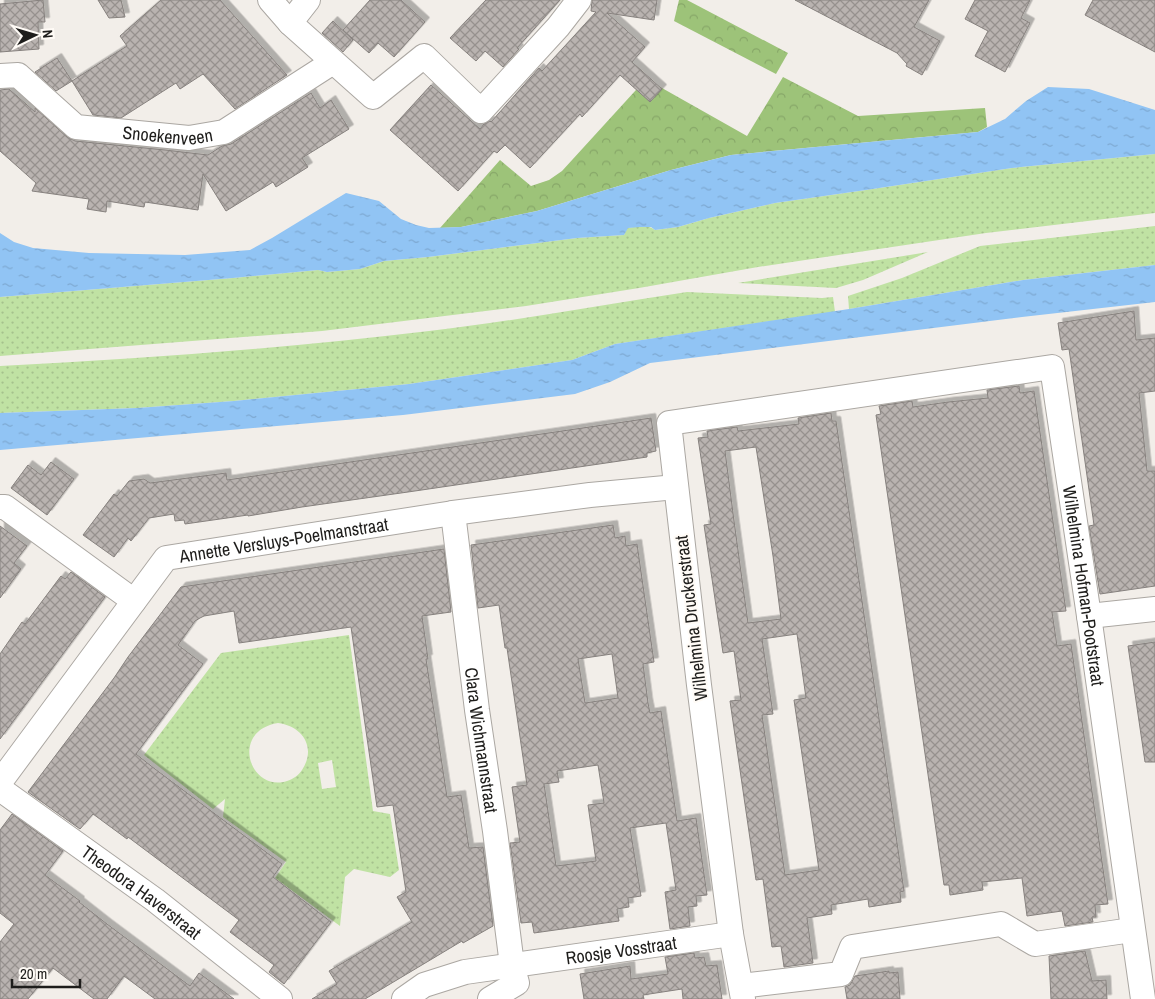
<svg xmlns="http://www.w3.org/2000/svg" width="1155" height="999" font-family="'Archivo Narrow',sans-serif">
  <defs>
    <pattern id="grass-dots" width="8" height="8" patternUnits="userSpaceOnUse" patternTransform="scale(1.25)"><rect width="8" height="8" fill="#c0e2a3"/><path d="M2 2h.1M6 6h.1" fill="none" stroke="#a5c18c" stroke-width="1.8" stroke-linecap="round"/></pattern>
    <pattern id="forest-crowns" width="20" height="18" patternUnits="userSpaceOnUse" patternTransform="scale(1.25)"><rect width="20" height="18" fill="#9dc379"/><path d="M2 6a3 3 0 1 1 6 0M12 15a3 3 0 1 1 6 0" fill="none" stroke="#87a768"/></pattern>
    <pattern id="water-ripples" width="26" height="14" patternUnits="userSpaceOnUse" patternTransform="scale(1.25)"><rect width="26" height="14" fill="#91c4f4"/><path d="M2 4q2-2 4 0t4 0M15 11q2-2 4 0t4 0" fill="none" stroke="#7da8d1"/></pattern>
    <pattern id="building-cross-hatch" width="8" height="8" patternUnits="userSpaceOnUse" patternTransform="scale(1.25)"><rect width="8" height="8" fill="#b9b3b0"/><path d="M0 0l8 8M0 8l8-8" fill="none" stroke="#96918e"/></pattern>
    <filter id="shadow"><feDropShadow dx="4.5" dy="-4.5" stdDeviation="0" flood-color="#0004"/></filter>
  </defs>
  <rect width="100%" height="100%" fill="#f2eee9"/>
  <!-- grass -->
  <g fill="url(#grass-dots)" fill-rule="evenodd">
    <path d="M 1155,154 L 1155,213 L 986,233 L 758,267 L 639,288 L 526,306 L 322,331 L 0,356 L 0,297 L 233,278 L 318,270 L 327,272 L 360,269 L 384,261 L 428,257 L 577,238 L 624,235 L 627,228 C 636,227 648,224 655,230 L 678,227 L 709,218 L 775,203 L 866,190 L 1012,168 Z"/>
    <polygon points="1155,226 1155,265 1023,280 849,309 848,296 902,278 980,246"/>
    <polygon points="928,252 863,280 836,288 738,283"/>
    <path d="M 687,292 L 822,298 L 833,297 L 835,312 L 615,344 L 572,360 L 409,384 L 234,401 L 137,408 L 0,413 L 0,366 C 143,359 286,348 429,331 C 515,321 601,305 687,292 Z"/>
    <path d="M 349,635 L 373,811 L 390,814 L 399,870 L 390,877 L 354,869 L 345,877 L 340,926 L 275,878 L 286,862 L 223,817 L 225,799 L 213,809 L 144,755 L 221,653 ZM 278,723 C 302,726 317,747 302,770 C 299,775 293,779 287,781 C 250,793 229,731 278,723 ZM 332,760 L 336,787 L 322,789 L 318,763 Z"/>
  </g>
  <!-- forest -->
  <g fill="url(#forest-crowns)">
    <polygon points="679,0 687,0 788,53 776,74 674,21"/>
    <polygon points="783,77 858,116 985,108 987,127 978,132 731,155 671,170 537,211 461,227 440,228 500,160 531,186 549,180 562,171 646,79 747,136"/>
  </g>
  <!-- water -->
  <g fill="url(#water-ripples)">
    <polygon points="1048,87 1089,89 1155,110 1155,154 1012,168 866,190 775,203 709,218 678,227 655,230 651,227 640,227 628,228 624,235 577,238 428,257 384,261 360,269 327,272 318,270 233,278 0,297 0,233 14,242 33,248 89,253 185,255 250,250 272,238 346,193 379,201 401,219 416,225 429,228 461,227 537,211 671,170 731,155 978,132 1005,119 1026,101"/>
    <polygon points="1155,265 1155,302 1022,317 650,363 610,382 575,394 403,415 0,450 0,413 137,408 234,401 409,384 572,360 615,344 849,309 1023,280"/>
  </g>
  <!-- building -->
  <g fill="url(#building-cross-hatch)" stroke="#86817e" fill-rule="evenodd" filter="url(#shadow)">
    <polygon points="43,0 45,22 38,22 39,49 0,52 0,4"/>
    <polygon points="98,0 121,0 125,17 109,18"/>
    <polygon points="161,0 220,0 287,75 235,109 203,74 180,89 176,83 121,118 93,115 72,81 56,91 35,72 57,58 72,81 127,46 120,36"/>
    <polygon points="370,0 401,0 425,22 394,57 378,43 369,53 343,30"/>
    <polygon points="486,0 560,0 517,48 519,49 503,67 485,51 476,61 450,38"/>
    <polygon points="592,0 657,0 654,20 607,13 645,47 632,62 662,89 650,102 620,75 582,117 580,114 530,168 505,145 497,153 494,151 458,191 390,130 431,85 480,129 484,124 490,121 491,122 539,68 542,71 596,12 591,11"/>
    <polygon points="795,0 929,0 914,27 940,41 922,75 906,66 907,64 897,53"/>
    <polygon points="975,0 1030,0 1021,18 1030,23 1005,72 975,56 988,31 965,19"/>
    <polygon points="1093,0 1155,0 1155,52 1085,15"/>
    <polygon points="333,21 353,40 343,52 322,33"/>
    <polygon points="9,89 35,112 35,108 67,137 75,141 165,150 208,155 222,146 231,144 311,93 320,108 331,100 349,129 302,158 308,167 276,187 273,182 226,211 203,174 198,210 145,202 144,207 107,201 106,212 87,209 89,199 32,191 36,183 0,151 0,90"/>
    <polygon points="1134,311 1136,340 1155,338 1155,391 1139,393 1147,471 1155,471 1155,586 1100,594 1089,526 1094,525 1069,349 1062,350 1058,323"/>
    <polygon points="1019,386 1020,393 1034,391 1066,611 1052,612 1057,646 1071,644 1108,904 1095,905 1096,917 1092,917 1093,922 1065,926 1062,911 1027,916 1022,878 982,882 983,890 950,895 949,885 944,885 876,415 881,414 879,406 912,401 913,407 948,402 988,398 987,390"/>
    <path d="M 831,413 L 832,421 L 836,421 L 904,891 L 900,892 L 901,902 L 869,907 L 868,899 L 831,905 L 832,914 L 807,918 L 813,963 L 784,967 L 781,946 L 772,947 L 763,879 L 756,880 L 730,701 L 741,700 L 734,651 L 723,653 L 704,525 L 711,524 L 698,438 L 708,437 L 707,431 L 737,427 L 738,431 L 799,424 L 798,418 ZM 756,447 L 773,556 L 781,619 L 748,623 L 734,521 L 725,451 ZM 797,634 L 806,698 L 794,700 L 819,870 L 785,875 L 762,715 L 773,714 L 762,639 Z"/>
    <polygon points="651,418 656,451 647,453 647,457 408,492 302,507 248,516 248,515 185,524 184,520 175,521 174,514 149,518 131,541 128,538 114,557 83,535 114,494 117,496 129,481 144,479 150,483 226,473 227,480"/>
    <polygon points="51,462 74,479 47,515 11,488 28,465 41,475"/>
    <path d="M 613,525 L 615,538 L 625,536 L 626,546 L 637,544 L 654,662 L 643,664 L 648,703 L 650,713 L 661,711 L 677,821 L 696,818 L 707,895 L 696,896 L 697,906 L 688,907 L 690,926 L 670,929 L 665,892 L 676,890 L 666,823 L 630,828 L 641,896 L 628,898 L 629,907 L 617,909 L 619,921 L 534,933 L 532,922 L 521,923 L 510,843 L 520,842 L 512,787 L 527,785 L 507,648 L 505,648 L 499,605 L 478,608 L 471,545 ZM 612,654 L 618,698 L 585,703 L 578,659 ZM 598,765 L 604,803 L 588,805 L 596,861 L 556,866 L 544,784 L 559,782 L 557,771 Z"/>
    <polygon points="0,526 27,546 14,563 21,569 0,598"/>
    <polygon points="444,549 451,612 422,616 428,659 426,659 447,797 461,795 469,848 483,847 493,926 463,943 462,941 365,999 312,999 337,984 329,971 412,922 397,897 406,892 393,805 377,807 351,627 239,643 234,611 204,616 200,618 195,621 178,645 203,664 136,754 155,769 282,864 273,877 331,922 284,984 269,972 274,965 230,932 239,920 128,837 127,839 93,814 80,829 28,792 114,678 128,657 181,587"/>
    <polygon points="71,572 105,597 0,739 0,654 22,622 25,624 61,576 65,579"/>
    <polygon points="1155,642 1155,762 1145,762 1128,646"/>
    <polygon points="12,814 63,851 45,875 80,901 79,902 107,924 190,986 199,973 234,999 155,999 124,976 107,999 94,999 53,968 28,999 0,999 0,942 14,924 0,913 0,830"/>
    <polygon points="1085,951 1092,981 1106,980 1107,999 1051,999 1049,956"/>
    <polygon points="694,953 695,958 704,957 706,966 717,965 722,999 683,999 682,989 643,995 644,999 584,999 580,974 630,966 631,979 668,974 665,957"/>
    <polygon points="889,971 889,973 898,972 900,999 847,999 845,987 850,985 855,976"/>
  </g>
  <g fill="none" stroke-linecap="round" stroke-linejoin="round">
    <defs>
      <g id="minor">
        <polyline points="270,0 290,23 373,97 424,56 481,111 558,27 579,0"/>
        <polyline points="290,23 308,0"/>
        <path id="s1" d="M 0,76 L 18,75 L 76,127 L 189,138 L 224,132 L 333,62"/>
        <polyline points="0,507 5,507 134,601"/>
        <path id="s2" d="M 453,513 L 477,710 L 495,831 L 512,965 L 517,983 L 490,999"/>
        <polyline points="1089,616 1155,609"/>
        <path id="s3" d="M 0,782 L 166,558 L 453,513 L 590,495 L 676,487"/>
        <path id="s4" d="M 0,789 L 155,900 L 280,999"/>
        <polyline points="741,986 841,974 852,947 1001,924 1035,944 1132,930"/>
        <path id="s5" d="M 404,999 L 424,985 L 465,972 L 731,934"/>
        <path id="s6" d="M 743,999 L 731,934 L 699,685 L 669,423 L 1052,367 L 1089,616 L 1143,999"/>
      </g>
    </defs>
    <!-- minor casing -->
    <use href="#minor" stroke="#aba7a2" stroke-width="26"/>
    <!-- minor -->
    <use href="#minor" stroke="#fff" stroke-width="24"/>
  </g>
  <g text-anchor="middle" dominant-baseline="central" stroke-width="4" stroke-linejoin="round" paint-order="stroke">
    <!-- street labels -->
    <g font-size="18" fill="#1e1d1b" stroke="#fffbf6">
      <text stroke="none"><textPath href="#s1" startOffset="188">Snoekenveen</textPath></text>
      <text stroke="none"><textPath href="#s3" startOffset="398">Annette Versluys-Poelmanstraat</textPath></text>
      <text stroke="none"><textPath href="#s6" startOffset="1189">Wilhelmina Hofman-Pootstraat</textPath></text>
      <text transform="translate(691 618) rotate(-97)">Wilhelmina Druckerstraat</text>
      <text stroke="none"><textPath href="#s2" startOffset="229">Clara Wichmannstraat</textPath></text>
      <text stroke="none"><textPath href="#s4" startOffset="175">Theodora Haverstraat</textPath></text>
      <text stroke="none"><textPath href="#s5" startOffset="225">Roosje Vosstraat</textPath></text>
    </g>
  </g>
  <!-- north arrow -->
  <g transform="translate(35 35) rotate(85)" stroke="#fffbf6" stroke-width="4" paint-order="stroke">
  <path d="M0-4L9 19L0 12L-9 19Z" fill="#1e1d1b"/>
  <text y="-8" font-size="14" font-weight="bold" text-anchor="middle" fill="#1e1d1b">N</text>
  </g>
  <!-- scale -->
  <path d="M12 979v8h68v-8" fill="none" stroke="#1e1d1b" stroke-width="2.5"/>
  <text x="20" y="979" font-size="15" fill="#1e1d1b" stroke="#fffbf6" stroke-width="4" paint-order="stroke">20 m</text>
</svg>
